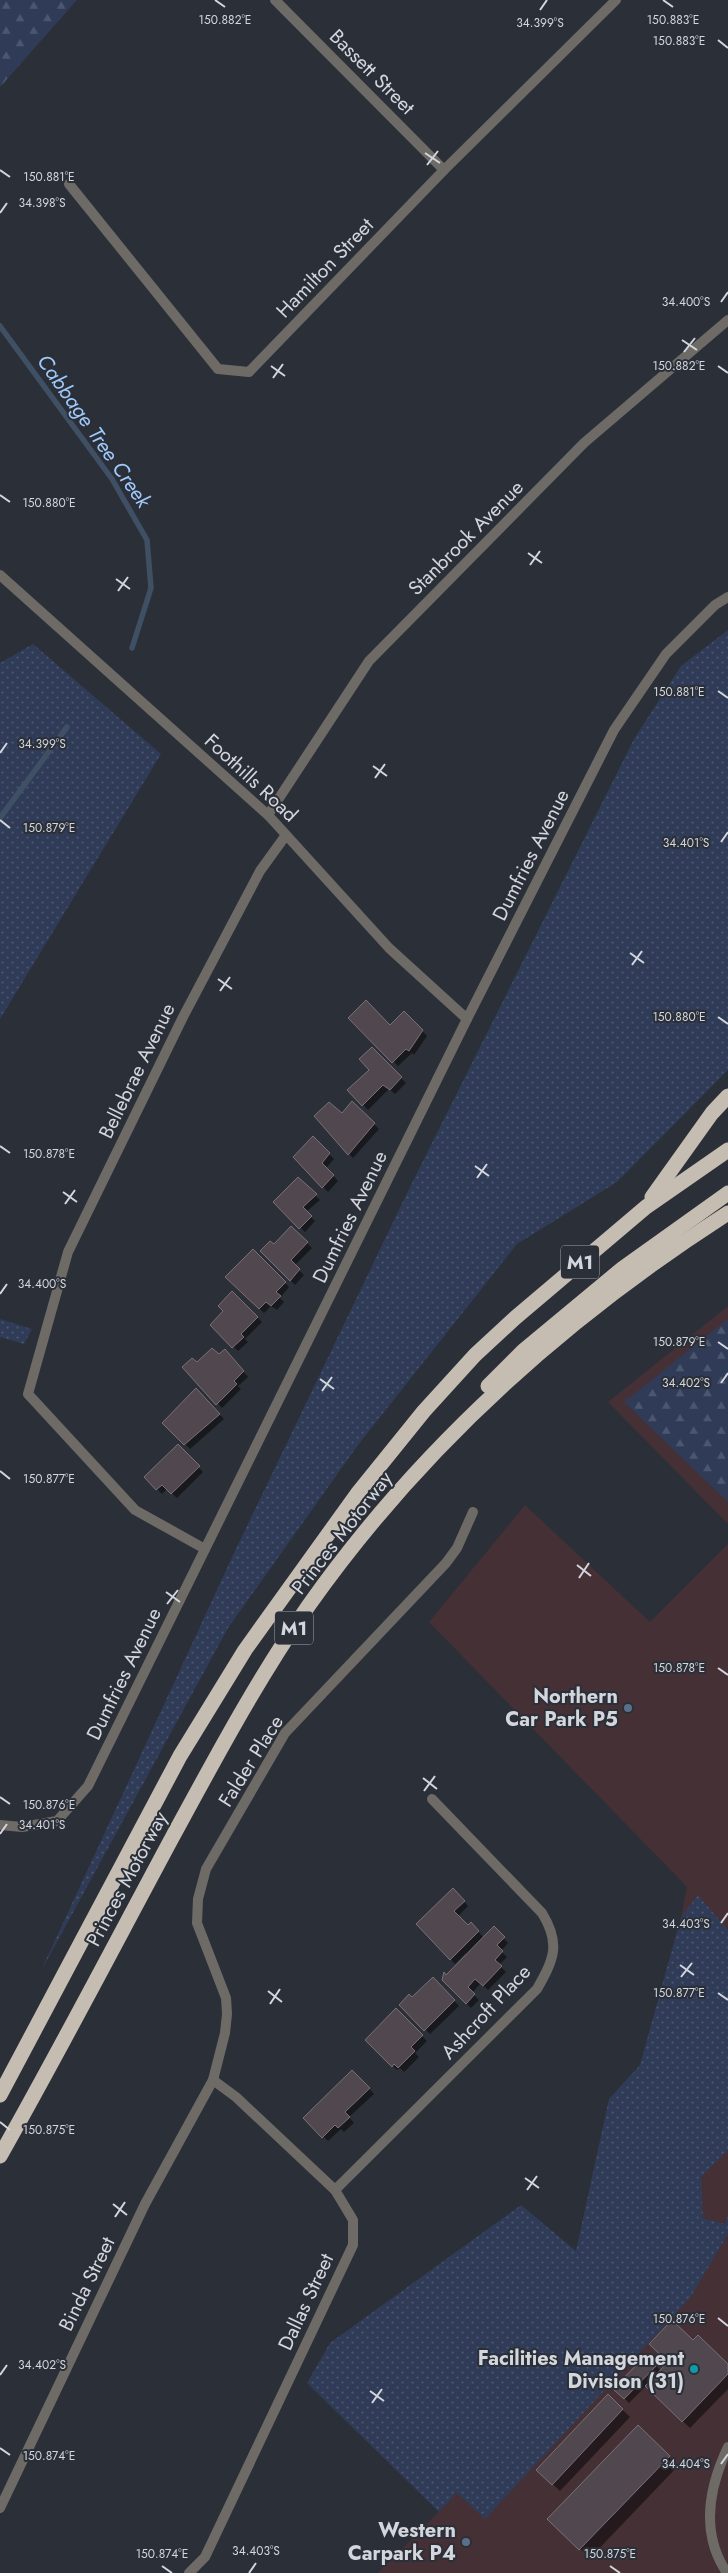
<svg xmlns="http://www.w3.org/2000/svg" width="728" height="2573" font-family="Jost,sans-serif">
  <defs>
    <pattern id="grass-dots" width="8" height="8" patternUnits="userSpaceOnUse" patternTransform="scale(1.25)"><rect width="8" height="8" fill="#2f3b57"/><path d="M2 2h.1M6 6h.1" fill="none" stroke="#4c576f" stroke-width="1.8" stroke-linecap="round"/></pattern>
    <pattern id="forest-firs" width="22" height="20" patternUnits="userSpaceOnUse" patternTransform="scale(1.25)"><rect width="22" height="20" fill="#2f3b57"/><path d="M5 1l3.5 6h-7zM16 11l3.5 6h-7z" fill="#4c576f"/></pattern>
  </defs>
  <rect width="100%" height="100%" fill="#2b2f38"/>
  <!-- education -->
  <g fill="#443035">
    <polygon points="728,1306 728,1524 608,1402"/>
    <polygon points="525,1505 650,1622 728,1544 728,2573 378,2573 457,2493 632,2306 609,2099 641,2065 681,1917 687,1887 429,1622"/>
  </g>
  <!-- grass -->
  <g fill="url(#grass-dots)">
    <polygon points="728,630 728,1070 617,1182 517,1244 358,1445 228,1628 40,1973 234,1553 408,1191 634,739 681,666"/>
    <polygon points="33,644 161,754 0,1019 0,663"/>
    <polygon points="0,1319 32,1329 24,1344 0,1337"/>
    <polygon points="698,1895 728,1930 728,2150 701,2177 703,2218 725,2224 728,2216 728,2234 690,2298 485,2519 457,2493 439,2512 307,2383 330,2343 521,2205 576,2251 609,2099 640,2065 681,1917"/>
  </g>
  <!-- forest -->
  <g fill="url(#forest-firs)">
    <polygon points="0,0 77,0 0,87"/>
    <polygon points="728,1319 728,1502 624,1402"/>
  </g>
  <!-- shadow -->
  <g fill="#0007">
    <polygon points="404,1012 427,1036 414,1055 412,1053 398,1066 350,1018 390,1026"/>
    <polygon points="372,1049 406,1083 395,1094 389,1089 368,1110 349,1090 371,1070"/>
    <polygon points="352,1103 379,1129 353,1158 327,1131"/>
    <polygon points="313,1138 334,1159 326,1168 338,1181 328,1192 295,1157"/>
    <polygon points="298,1179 320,1200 306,1212 315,1221 305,1232 275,1202"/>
    <polygon points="291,1228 312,1248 294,1266 304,1275 295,1285 262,1251 274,1245"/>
    <polygon points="253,1251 289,1287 280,1298 284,1302 277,1310 271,1306 264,1313 227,1277"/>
    <polygon points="232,1293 262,1322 245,1339 248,1342 238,1351 212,1325 224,1311"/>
    <polygon points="219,1355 229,1355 248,1377 238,1386 241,1389 222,1408 184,1368"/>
    <polygon points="196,1390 224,1419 190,1449 164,1423"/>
    <polygon points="178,1446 203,1472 177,1498 167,1489 162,1494 146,1477"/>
    <polygon points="453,1890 468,1906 458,1916 468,1927 471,1924 484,1938 494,1928 508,1943 501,1951 507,1957 499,1965 506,1972 488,1990 481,1983 472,1993 479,2000 471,2008 443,1980 468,1955 466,1953 455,1964 418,1924"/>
    <polygon points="433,1979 459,2006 430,2034 401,2005 412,1999"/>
    <polygon points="396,2010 427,2041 415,2053 419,2057 404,2072 400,2068 397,2070 366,2040"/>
    <polygon points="352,2071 374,2094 349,2117 354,2123 344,2132 341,2129 328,2141 305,2118"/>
    <polygon points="693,2342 728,2365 728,2389 690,2428 646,2386 629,2403 615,2389 647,2356 661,2371"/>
    <polygon points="608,2396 630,2417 560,2491 538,2470"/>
    <polygon points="638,2427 678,2466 590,2558 549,2519"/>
  </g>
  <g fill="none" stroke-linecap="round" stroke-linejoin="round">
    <!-- stream -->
    <g stroke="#405064" stroke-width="5.5">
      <polyline points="0,326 112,479 147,540 151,588 132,648"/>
      <polyline points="0,818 67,727"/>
    </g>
  </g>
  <!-- building -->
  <g fill="#51474f" stroke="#7b7078">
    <polygon points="366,1000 390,1025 404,1011 423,1030 409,1051 406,1049 392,1063 348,1018"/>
    <polygon points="372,1047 402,1077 390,1090 383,1085 362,1106 347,1090 369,1070 359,1059"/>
    <polygon points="352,1101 375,1123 348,1155 314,1116 329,1102 342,1113"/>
    <polygon points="313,1136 330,1153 322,1163 334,1175 322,1188 293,1157"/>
    <polygon points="298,1177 317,1194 303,1207 312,1216 299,1229 273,1202"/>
    <polygon points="291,1226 308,1242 291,1260 300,1269 290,1281 260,1251 270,1241 274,1244"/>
    <polygon points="253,1249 286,1282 276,1292 281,1296 271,1306 266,1302 259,1309 225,1277"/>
    <polygon points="232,1291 258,1317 241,1334 244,1337 232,1348 210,1325 223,1311 218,1306"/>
    <polygon points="212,1348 219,1354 225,1349 244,1371 234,1381 237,1384 216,1405 182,1367 192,1358 197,1362"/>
    <polygon points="196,1388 220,1414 184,1445 162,1423"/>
    <polygon points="178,1444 200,1466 171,1494 162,1485 156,1490 144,1477"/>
    <polygon points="453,1888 465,1901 454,1911 468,1925 471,1922 479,1931 450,1960 416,1924"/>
    <polygon points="494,1926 505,1937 497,1945 503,1951 495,1960 502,1966 483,1986 475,1979 468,1987 475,1994 466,2004 442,1980 444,1972 446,1975"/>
    <polygon points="433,1977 455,2000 424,2031 399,2005 409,1994 412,1997"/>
    <polygon points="396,2008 423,2035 411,2047 415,2051 398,2068 394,2064 392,2067 365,2040"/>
    <polygon points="352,2070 370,2088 345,2112 350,2117 338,2128 335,2125 322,2138 303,2118"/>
    <polygon points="672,2320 693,2340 698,2335 728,2364 728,2374 682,2422 645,2386 668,2362 649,2344"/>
    <polygon points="647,2354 657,2365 624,2399 613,2389"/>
    <polygon points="608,2394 623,2409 552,2485 536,2470"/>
    <polygon points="638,2425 670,2456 579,2550 547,2519"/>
  </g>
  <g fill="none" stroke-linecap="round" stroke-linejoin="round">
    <!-- minor -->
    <g stroke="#6e6b66" stroke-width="10">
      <polyline points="275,0 444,170"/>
      <polyline points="69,184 218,369 249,372 444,170 616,0"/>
      <polyline points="268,815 369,661 584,443 728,320"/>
      <polyline points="205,1549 135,1510 28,1394 68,1252 183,1017 260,871 286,835"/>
      <polyline points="0,1825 22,1827 57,1821 88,1786 467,1019"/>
      <path d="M 335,2190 L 537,1989 C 554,1959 561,1944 542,1913 L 432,1799"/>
      <polyline points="0,2508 145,2204 213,2080 225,2033 227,2014 226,1998 197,1923 198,1899 206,1869 285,1733 446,1563 457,1548 473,1512"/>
      <polyline points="189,2573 205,2557 353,2245 353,2220 335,2190 236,2097 213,2080"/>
      <path d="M 727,2573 C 700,2533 709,2487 728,2447"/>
    </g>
    <!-- tertiary -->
    <polyline stroke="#6e6b66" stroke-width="10" points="0,575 268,815 389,948 467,1019 614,730 666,654 715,605 728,597"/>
    <!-- motorway -->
    <g stroke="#c6bdb2" stroke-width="15">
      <polyline points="652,1197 712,1113 728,1096"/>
      <polyline points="488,1386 523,1351 623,1268 728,1193"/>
      <polyline points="0,2095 180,1756 245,1650 357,1494 424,1411 475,1355 515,1318 646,1207 728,1150"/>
      <path d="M 0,2156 C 60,2050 116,1942 173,1836 C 216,1757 258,1678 309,1605 C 420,1448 566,1317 728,1213"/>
    </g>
  </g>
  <!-- ticks -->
  <path fill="none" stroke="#d3d6dc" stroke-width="2" d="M 215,0 L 225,7M 663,0 L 673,7M 540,10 L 547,0M 718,40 L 728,48M 425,153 L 440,163M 427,165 L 438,151M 0,170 L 10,177M 0,213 L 7,203M 721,302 L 728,292M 682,340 L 697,350M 684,352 L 695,338M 271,366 L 285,376M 718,366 L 728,373M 273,378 L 283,364M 0,495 L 10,502M 528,553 L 542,563M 530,565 L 540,551M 116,579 L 130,589M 118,591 L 128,577M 718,691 L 728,698M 0,753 L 7,743M 373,766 L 387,776M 375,778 L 385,764M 0,820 L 10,828M 721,842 L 728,832M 630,953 L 644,963M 632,965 L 642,951M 218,979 L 232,989M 220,991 L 230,977M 718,1017 L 728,1024M 0,1146 L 10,1153M 475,1166 L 489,1176M 477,1178 L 487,1164M 63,1192 L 77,1202M 65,1204 L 75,1190M 0,1294 L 7,1284M 718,1342 L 728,1349M 320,1379 L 334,1389M 721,1383 L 728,1373M 322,1391 L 332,1377M 0,1471 L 10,1479M 577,1565 L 591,1576M 579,1578 L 589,1563M 166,1592 L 180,1602M 167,1604 L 178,1590M 718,1668 L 728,1675M 423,1778 L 437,1789M 424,1791 L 435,1776M 0,1797 L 10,1804M 0,1834 L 7,1824M 721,1923 L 728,1913M 680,1965 L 694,1975M 681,1977 L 692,1963M 268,1991 L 282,2002M 718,1993 L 728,2000M 270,2004 L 280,1989M 0,2122 L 10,2130M 525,2178 L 539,2188M 527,2190 L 537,2176M 113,2204 L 127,2215M 115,2217 L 125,2202M 718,2318 L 728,2326M 0,2375 L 7,2365M 370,2391 L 384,2401M 372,2403 L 382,2389M 0,2448 L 10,2455M 721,2464 L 728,2454M 162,2566 L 172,2573M 610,2566 L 620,2573M 249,2573 L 256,2563"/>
  <!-- markers -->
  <g fill="#5c6f8a" stroke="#2b2f38" stroke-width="2">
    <circle cx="628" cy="1708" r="5"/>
    <circle cx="466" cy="2542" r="5"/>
  </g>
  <circle fill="#0f9aa8" stroke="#2b2f38" stroke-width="2" cx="694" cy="2369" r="5"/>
  <g text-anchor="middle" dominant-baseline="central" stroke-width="4" stroke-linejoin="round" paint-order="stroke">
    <!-- shield labels -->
    <g fill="#2b2f38" stroke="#a1a4ab" stroke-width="1">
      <rect x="561" y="1245.5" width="38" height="33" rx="4"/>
      <rect x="275" y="1611.5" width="38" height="33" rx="4"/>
    </g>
    <g font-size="19" font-weight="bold" fill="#d3d6dc">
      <text x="580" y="1262">M1</text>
      <text x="294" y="1628">M1</text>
    </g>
    <!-- street labels -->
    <g font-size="20" fill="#d3d6dc" stroke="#2b2f38">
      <text transform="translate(372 72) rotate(45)">Bassett Street</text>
      <text transform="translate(325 268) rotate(-46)">Hamilton Street</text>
      <text transform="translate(466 538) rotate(-45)">Stanbrook Avenue</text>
      <text transform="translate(251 778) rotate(43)">Foothills Road</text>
      <text transform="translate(531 855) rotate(-63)">Dumfries Avenue</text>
      <text transform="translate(137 1071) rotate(-64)">Bellebrae Avenue</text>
      <text transform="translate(350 1217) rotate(-64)">Dumfries Avenue</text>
      <text transform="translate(342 1533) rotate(-52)">Princes Motorway</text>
      <text transform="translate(124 1674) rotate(-64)">Dumfries Avenue</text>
      <text transform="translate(251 1761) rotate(-58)">Falder Place</text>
      <text transform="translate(127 1879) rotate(-62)">Princes Motorway</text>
      <text transform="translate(486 2012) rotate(-47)">Ashcroft Place</text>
      <text transform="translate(87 2284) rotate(-64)">Binda Street</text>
      <text transform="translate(306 2302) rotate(-65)">Dallas Street</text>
    </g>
    <!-- poi labels -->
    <g font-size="20" font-weight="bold" fill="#d3d6dc" stroke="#2b2f38" text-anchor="end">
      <text x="618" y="1696">Northern<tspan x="618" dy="23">Car Park P5</tspan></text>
      <text x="684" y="2358">Facilities Management<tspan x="684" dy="23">Division (31)</tspan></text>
      <text x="456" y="2530">Western<tspan x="456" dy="23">Carpark P4</tspan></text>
    </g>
    <!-- water labels -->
    <g font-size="21" font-style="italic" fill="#9ec9fa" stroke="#2b2f38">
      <text transform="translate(94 431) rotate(55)">Cabbage Tree Creek</text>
    </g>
  </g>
  <g font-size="12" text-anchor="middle" fill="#d3d6dc" stroke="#2b2f38" stroke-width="4" stroke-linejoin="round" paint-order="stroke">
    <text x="225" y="24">150.882°E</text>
    <text x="673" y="24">150.883°E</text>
    <text x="540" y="27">34.399°S</text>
    <text x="679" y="45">150.883°E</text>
    <text x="49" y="181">150.881°E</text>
    <text x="42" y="207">34.398°S</text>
    <text x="686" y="306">34.400°S</text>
    <text x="679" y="370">150.882°E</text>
    <text x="49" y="507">150.880°E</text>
    <text x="679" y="696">150.881°E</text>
    <text x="42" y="748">34.399°S</text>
    <text x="49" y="832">150.879°E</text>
    <text x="686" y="847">34.401°S</text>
    <text x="679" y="1021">150.880°E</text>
    <text x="49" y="1158">150.878°E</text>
    <text x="42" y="1288">34.400°S</text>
    <text x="679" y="1346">150.879°E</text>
    <text x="686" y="1387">34.402°S</text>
    <text x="49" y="1483">150.877°E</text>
    <text x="679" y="1672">150.878°E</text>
    <text x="49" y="1809">150.876°E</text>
    <text x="42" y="1829">34.401°S</text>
    <text x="686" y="1928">34.403°S</text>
    <text x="679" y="1997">150.877°E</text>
    <text x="49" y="2134">150.875°E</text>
    <text x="679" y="2323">150.876°E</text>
    <text x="42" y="2369">34.402°S</text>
    <text x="49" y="2460">150.874°E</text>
    <text x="686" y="2468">34.404°S</text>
    <text x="256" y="2555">34.403°S</text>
    <text x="162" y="2558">150.874°E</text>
    <text x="610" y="2558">150.875°E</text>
  </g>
</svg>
